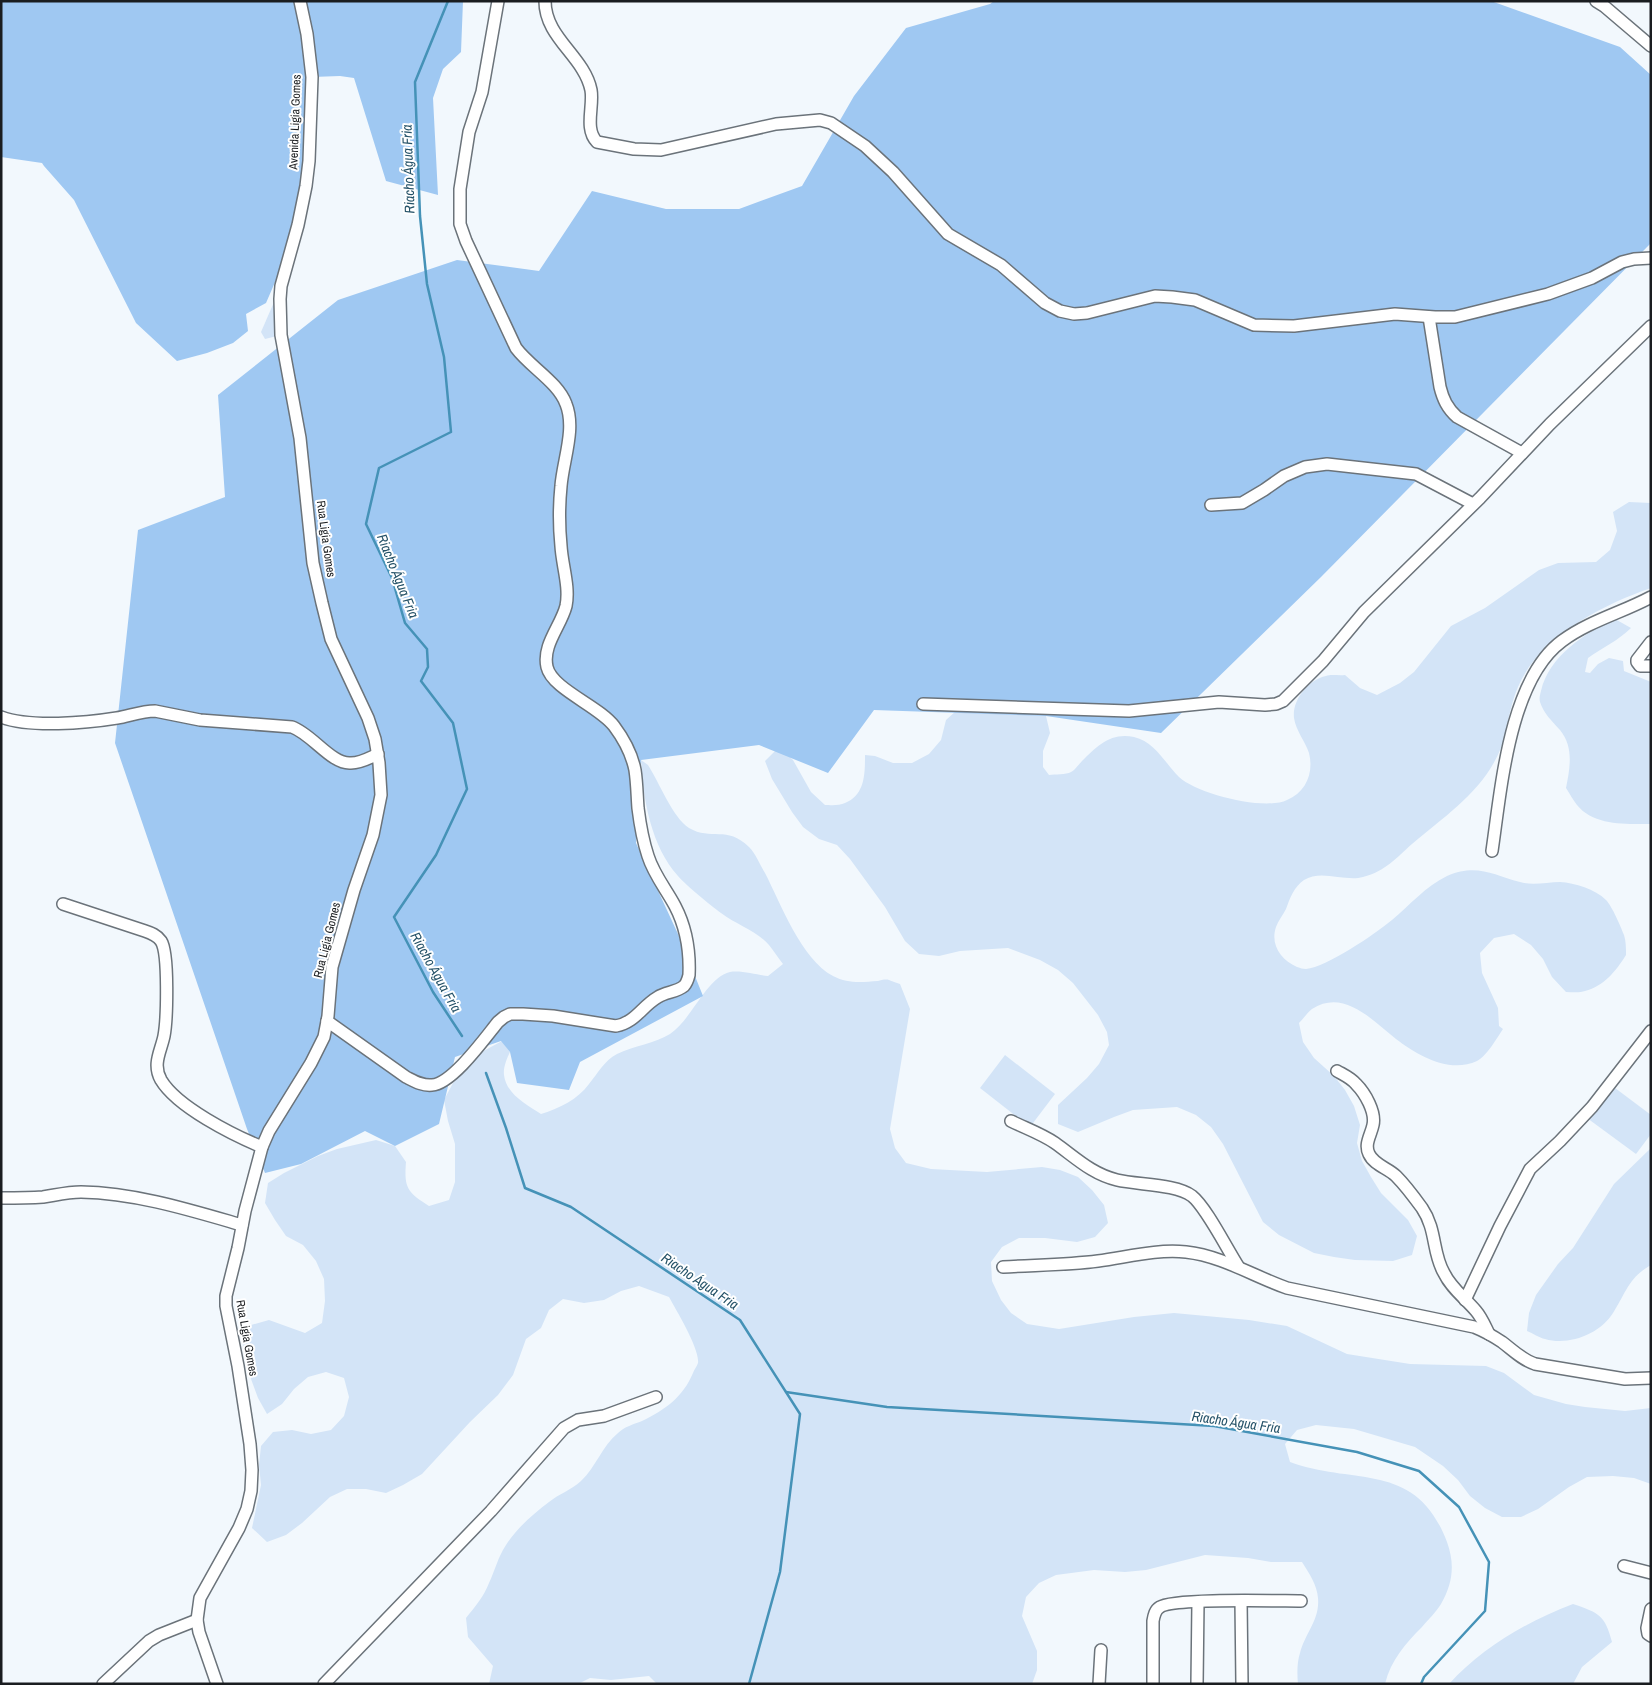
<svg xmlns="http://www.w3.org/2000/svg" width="1652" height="1685" font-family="'Archivo Narrow',sans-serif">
  <rect width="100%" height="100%" fill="#f2f8fd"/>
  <!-- green -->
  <g fill="#d3e4f7">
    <polygon points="281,286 281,335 265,339 261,332"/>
    <path d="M 1629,502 L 1651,503 L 1651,588 C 1602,605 1539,637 1518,687 C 1512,701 1509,716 1506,731 C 1494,784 1451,811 1412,844 C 1396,858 1386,871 1363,877 C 1345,882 1321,869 1304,880 C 1294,887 1290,898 1286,909 C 1283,915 1278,921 1276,927 C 1270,945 1281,960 1297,967 C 1301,968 1302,969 1306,969 C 1327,967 1375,934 1392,920 C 1410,905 1426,886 1447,876 C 1477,863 1493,875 1520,882 C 1533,886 1547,882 1560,882 C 1575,883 1595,889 1606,900 C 1612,906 1621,927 1624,935 C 1626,941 1626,949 1626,955 C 1616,971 1604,986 1585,991 C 1580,993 1572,992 1566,992 L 1552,977 L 1543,959 L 1531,945 L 1514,934 L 1494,938 L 1480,953 L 1482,973 L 1498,1008 L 1499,1026 L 1503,1029 C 1497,1038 1486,1057 1477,1061 C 1449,1074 1417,1055 1396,1039 C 1373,1021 1344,988 1312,1009 C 1307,1013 1303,1019 1299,1023 L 1303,1042 L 1314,1058 L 1334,1076 L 1345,1090 L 1354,1106 L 1360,1125 L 1357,1143 L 1362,1161 L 1371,1177 L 1381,1193 L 1408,1220 L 1417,1236 L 1412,1255 L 1393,1261 L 1355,1260 L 1334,1257 L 1314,1253 L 1279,1235 L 1263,1222 L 1223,1144 L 1211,1127 L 1196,1115 L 1177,1107 L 1133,1110 L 1114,1117 L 1078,1132 L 1058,1124 L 1058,1105 L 1087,1078 L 1099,1064 L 1109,1045 L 1107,1032 L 1098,1015 L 1073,983 L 1058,970 L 1040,960 L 1008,948 L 960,951 L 939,956 L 919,954 L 905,941 L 885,907 L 850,859 L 837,845 L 819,839 L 803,827 L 792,812 L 772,779 L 765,761 L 779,747 L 793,760 L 811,792 L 825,805 C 830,805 839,806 845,803 C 865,795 865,774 865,755 L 875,756 L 893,763 L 912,763 L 929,754 L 941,740 L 946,720 L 956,711 L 1046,716 L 1050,733 L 1043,751 L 1043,767 L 1049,775 C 1055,774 1066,775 1071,772 C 1075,770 1079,764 1082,761 C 1097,746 1111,732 1134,737 C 1155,742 1165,763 1179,777 C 1197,794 1265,811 1287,800 C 1306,792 1314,773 1309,753 C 1305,741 1296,731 1294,718 C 1292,700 1308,680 1326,676 C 1331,674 1339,676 1345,675 L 1360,688 L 1377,695 L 1400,683 L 1414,672 L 1451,626 L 1485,608 L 1539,570 L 1558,563 L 1596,562 L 1610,550 L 1617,531 L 1613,512 Z"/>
    <path d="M 1615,619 L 1631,628 C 1619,640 1602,648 1588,658 L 1585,672 L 1590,673 L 1598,664 L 1609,658 L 1623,661 L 1624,671 L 1651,682 L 1651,824 C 1626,824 1594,826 1577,805 C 1573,800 1570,794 1566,788 C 1570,768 1574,747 1560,730 C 1552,721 1544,714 1540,702 C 1539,698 1540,695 1541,691 C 1549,656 1585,633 1615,619 Z"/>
    <path d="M 641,760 L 648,765 C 659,782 673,818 689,828 C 711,841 727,825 749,847 C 756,854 760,865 765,873 C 781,904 801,959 833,976 C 848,984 862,982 878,981 C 881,980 886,979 889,980 C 892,981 896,983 900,984 L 910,1009 L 890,1129 L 895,1148 L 906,1163 L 931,1169 L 987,1172 L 1042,1167 L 1060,1170 L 1078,1177 L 1092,1190 L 1104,1205 L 1108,1223 L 1095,1237 L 1077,1242 L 1045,1238 L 1019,1238 L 1002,1247 L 991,1262 L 992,1281 L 1001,1300 L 1011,1313 L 1027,1324 L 1059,1329 L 1134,1317 L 1174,1313 L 1249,1320 L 1287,1326 L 1347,1354 L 1410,1364 L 1486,1366 L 1504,1373 L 1534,1395 L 1566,1404 L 1585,1407 L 1625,1411 L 1651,1408 L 1651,1484 L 1634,1478 L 1613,1476 L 1587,1477 L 1569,1487 L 1538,1509 L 1521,1517 L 1502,1517 L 1485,1508 L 1470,1496 L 1458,1480 L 1443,1466 L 1415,1447 L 1354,1429 L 1316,1425 L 1297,1430 L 1285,1444 L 1290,1462 C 1355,1486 1416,1460 1447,1542 C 1455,1564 1453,1583 1441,1604 C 1436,1612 1428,1620 1422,1627 C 1405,1644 1391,1660 1385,1684 L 1298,1684 C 1297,1674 1297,1662 1300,1653 C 1305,1633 1320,1620 1318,1598 C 1317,1585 1309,1573 1302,1562 L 1271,1562 L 1248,1558 L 1205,1555 L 1146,1570 L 1125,1572 L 1094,1570 L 1056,1575 L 1039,1583 L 1026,1597 L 1022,1616 L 1037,1651 L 1037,1670 L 1032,1684 L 657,1684 L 649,1676 L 611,1680 L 590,1678 L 578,1684 L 489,1684 L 493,1666 L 468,1637 L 466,1618 C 475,1607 484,1596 489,1583 C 495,1570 498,1557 506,1545 C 517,1528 533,1514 549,1502 C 559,1494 571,1490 581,1481 C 596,1467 602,1446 618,1433 C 624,1427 634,1424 642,1421 C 665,1410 683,1397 693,1373 C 694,1370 697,1366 698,1363 C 700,1349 676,1310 669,1297 L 639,1286 L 621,1291 L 604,1300 L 584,1303 L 563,1299 L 549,1310 L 541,1328 L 526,1339 L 513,1375 L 498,1395 L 470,1422 L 422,1474 L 403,1485 L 386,1493 L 366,1489 L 347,1489 L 330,1497 L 302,1523 L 286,1535 L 267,1542 L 252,1528 L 261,1485 L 259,1465 L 261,1446 L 273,1432 L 292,1430 L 311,1434 L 331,1430 L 344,1416 L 349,1397 L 344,1378 L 326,1372 L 308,1377 L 294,1389 L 282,1404 L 267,1414 L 258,1398 L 251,1379 L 249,1360 L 242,1342 L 251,1325 L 269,1320 L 305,1333 L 322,1323 L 325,1301 L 324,1279 L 316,1261 L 303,1245 L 286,1236 L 275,1220 L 265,1203 L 268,1183 L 284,1173 L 318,1156 L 337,1149 L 376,1140 L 395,1146 L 406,1162 C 404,1188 407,1192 429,1206 L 449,1200 L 455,1182 L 455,1144 L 448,1121 L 444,1100 L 453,1083 L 467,1069 L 478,1054 L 502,1041 L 510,1052 C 507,1058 503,1068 504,1075 C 506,1094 527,1105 541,1114 C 560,1108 577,1100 589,1084 C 598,1073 604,1061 617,1054 C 633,1046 656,1043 670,1034 C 693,1018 706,978 730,972 C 741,970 757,975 768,976 L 783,964 C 778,958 774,951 769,945 C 757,931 737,925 721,913 C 709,904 688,887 678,876 C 651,846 643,799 641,760 Z"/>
    <polygon points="1005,1055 1055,1094 1030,1127 980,1088"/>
    <polygon points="1611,1085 1651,1115 1651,1134 1636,1154 1587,1118"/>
    <path d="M 1651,1148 L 1651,1265 C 1628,1278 1626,1293 1613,1313 C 1600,1334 1569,1346 1545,1339 C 1539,1338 1533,1333 1527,1331 L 1529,1313 L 1536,1295 L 1558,1264 L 1573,1248 L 1614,1184 Z"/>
    <path d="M 1573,1604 C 1599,1613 1605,1615 1612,1642 L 1582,1667 L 1573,1684 L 1449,1684 C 1483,1647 1526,1622 1573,1604 Z"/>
  </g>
  <!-- forest -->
  <g fill="#9fc8f2">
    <polygon points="1,1 463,1 461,52 443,69 433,98 438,195 386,181 354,78 340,76 312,77 300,193 282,266 266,303 246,314 248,331 233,343 207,353 177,361 136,323 74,200 44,166 42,163 1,157"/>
    <polygon points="994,1 1491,1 1620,47 1651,75 1651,243 1321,577 1161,733 1046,716 874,710 828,773 759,745 641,760 636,843 678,934 703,996 580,1062 569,1090 517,1083 510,1052 501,1041 455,1057 439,1124 395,1146 365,1131 301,1164 265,1173 247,1129 115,743 138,530 225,497 218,395 338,300 457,260 539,271 592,191 666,209 739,209 802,186 854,96 906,28 990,4"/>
  </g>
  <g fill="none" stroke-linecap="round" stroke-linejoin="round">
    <!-- stream -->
    <g stroke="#4592b7" stroke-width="2.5">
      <polyline points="448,1 415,82 420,216 427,284 444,357 451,432 379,468 366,524 392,578 405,623 427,649 428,667 421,681 453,723 467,789 436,855 394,917 433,992 462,1036"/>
      <polyline points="486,1073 506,1128 525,1188 571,1207 740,1320 800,1414 780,1572 749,1684"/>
      <polyline points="786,1392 887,1407 1214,1426 1357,1452 1419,1471 1459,1507 1489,1562 1485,1611 1424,1677 1421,1684"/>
    </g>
    <defs>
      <g id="minor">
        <path d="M 545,1 C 545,38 584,56 591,90 C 594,106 584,129 597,142 L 634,149 L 661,150 L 776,124 L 820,120 L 831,123 L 865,146 L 893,172 L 948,234 L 1001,265 L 1045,303 L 1060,311 L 1074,314 L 1087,313 L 1155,296 L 1172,297 L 1195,300 L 1254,325 L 1294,326 L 1395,314 L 1435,317 L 1455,317 L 1548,294 L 1592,278 L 1622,262 L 1634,259 L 1651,258"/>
        <polyline points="1596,1 1604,6 1651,46"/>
        <path d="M 1429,317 L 1440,387 C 1443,399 1447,408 1457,417 L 1522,453"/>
        <polyline points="1211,505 1242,503 1264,490 1284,476 1305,467 1327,464 1416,474 1473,504"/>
        <polyline points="1651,642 1637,660 1637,662 1640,666 1651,666"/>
        <polyline points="923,704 1129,711 1219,702 1265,705 1276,704 1283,701 1323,661 1364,612 1480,498 1550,424 1651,326"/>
        <path d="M 1,717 C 30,728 86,723 117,718 C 129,716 142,711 155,711 L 200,720 L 292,727 C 312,734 332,765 351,763 C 361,763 369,758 378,754"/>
        <path d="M 1492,851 C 1501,790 1509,680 1562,641 C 1589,621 1621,613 1651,597"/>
        <path d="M 63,904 L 145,931 C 151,933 157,935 161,941 C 169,953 167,1020 164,1036 C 161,1051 152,1064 161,1080 C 177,1107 233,1135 262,1147"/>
        <path d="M 327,1021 L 406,1077 C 414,1081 422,1086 432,1085 C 452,1084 485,1038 498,1022 L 504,1017 L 510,1014 L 523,1014 L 553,1016 L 616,1026 C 636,1022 641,1007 658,997 C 666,992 677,992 684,986 C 687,983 688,979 689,975 C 690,952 686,927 675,906 C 666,889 654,875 648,856 C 643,841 640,824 638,808 C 637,795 637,783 635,770 C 632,755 623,738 614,726 C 599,706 552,689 547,667 C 542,645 561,626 566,606 C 570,587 562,565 561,546 C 559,526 559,506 561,486 C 563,460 576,429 566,404 C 558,382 530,367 516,348 L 466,241 L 460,224 L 460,189 L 469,132 L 482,92 L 498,1"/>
        <path d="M 1337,1071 C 1344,1075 1351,1078 1356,1084 C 1365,1093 1376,1112 1373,1125 C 1371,1135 1364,1144 1369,1154 C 1374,1165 1388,1168 1396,1176 C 1405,1185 1414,1197 1422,1208 C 1437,1230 1432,1253 1444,1273 C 1451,1288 1465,1298 1476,1311 C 1482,1318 1485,1326 1489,1334"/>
        <path d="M 1011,1121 C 1025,1128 1042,1134 1055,1143 C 1076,1158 1092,1174 1117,1180 C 1138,1185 1176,1184 1192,1196 C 1206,1207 1227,1249 1238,1266"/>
        <path d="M 1,1198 C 15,1198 29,1198 43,1197 C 56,1195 68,1192 81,1192 C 136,1193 190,1210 242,1225"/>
        <path d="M 1003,1267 C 1034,1265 1067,1265 1098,1261 C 1128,1257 1156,1249 1186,1252 C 1222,1256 1253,1276 1287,1288 L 1474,1327 C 1484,1331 1493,1336 1502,1342 C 1514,1351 1521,1359 1535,1364 L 1625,1379 L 1651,1378"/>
        <polyline points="1465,1300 1500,1226 1530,1169 1560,1141 1592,1107 1651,1031"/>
        <polyline points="1624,1566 1651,1573"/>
        <polyline points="1241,1601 1242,1684"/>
        <polyline points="1651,1609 1647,1628 1648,1634 1651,1636"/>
        <polyline points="103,1684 149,1641 159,1635 197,1620"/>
        <polyline points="217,1684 199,1632 197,1620 200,1598 239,1528 247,1509 251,1491 252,1470 250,1444 238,1366 226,1306 226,1296 238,1248 245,1211 262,1147 269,1131 311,1063 324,1037 328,1016 332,967 354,890 373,835 381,795 379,763 375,739 368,718 331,639 322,603 313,563 300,438 281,335 280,299 281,286 298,225 306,186 309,161 312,77 307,34 300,1"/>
        <polyline points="324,1684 491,1511 564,1428 578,1420 604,1416 656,1397"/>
        <polyline points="1099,1684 1101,1650"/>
        <path d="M 1153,1684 L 1153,1621 C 1154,1615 1155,1610 1160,1607 C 1173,1598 1278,1601 1301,1601"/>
        <polyline points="1197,1684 1198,1602"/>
      </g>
    </defs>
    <!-- minor casing -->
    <use href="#minor" stroke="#6b737a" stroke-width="14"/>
    <!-- minor -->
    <use href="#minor" stroke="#fff" stroke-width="11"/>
  </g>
  <g text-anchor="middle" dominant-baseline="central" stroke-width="4" stroke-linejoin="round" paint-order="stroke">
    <!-- street labels -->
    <g font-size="12" fill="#1a1d20" stroke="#fff">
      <text transform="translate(295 122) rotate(-88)">Avenida Ligia Gomes</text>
      <text transform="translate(326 539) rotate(82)">Rua Ligia Gomes</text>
      <text transform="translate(327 940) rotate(-76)">Rua Ligia Gomes</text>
      <text transform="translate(247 1338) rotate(80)">Rua Ligia Gomes</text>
    </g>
    <!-- water labels -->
    <g font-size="14" font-style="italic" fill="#255268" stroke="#fff">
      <text transform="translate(408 169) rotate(-92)">Riacho Água Fria</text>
      <text transform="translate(398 576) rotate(68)">Riacho Água Fria</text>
      <text transform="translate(436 972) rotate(61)">Riacho Água Fria</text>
      <text transform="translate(700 1281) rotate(34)">Riacho Água Fria</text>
      <text transform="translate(1236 1422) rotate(8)">Riacho Água Fria</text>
    </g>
  </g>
  <!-- border -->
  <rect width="1652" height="1685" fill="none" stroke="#1a1d20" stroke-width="5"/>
</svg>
